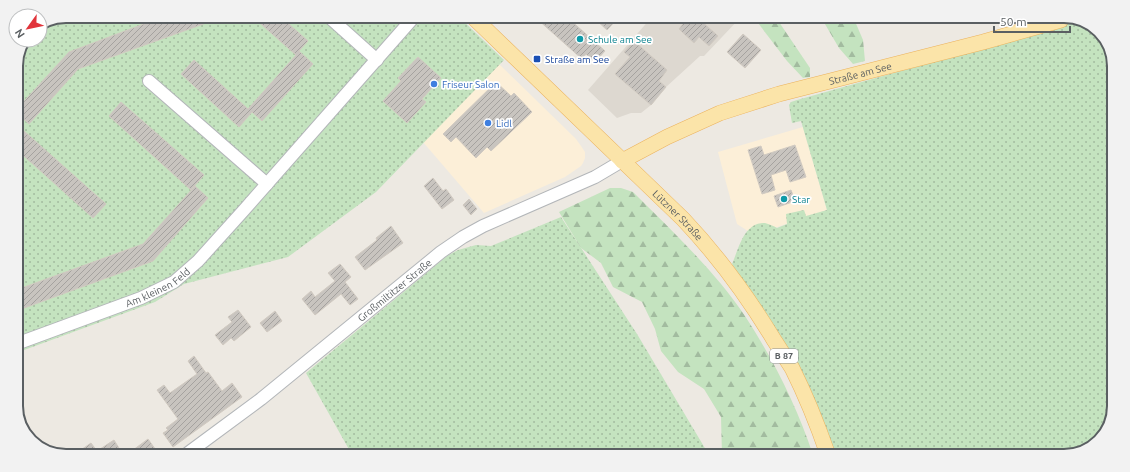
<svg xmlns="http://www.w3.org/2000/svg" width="1130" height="472" font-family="Ubuntu,sans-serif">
  <defs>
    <pattern id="grass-dots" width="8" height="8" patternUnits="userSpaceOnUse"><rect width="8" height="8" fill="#c4e3bf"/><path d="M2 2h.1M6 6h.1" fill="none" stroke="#a2bb9f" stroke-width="1.8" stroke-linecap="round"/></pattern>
    <pattern id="forest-firs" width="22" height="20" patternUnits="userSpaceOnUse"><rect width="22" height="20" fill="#c4e3bf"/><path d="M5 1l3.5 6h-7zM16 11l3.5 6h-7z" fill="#a2bb9f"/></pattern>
    <pattern id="building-hatch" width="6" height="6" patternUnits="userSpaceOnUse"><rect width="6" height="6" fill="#c8c4bf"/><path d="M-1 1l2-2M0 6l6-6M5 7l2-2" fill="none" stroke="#a5a29f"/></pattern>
  </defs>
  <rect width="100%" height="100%" fill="#ede9e2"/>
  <!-- commercial -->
  <g fill="#fcefd8">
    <polygon points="499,64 576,139 581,146 585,152 585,158 583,163 581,166 565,177 484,213 423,142"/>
    <polygon points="803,127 827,210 754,235 737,224 718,152"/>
  </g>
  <!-- education -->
  <polygon fill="#ddd8d0" points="651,18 740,18 704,56 700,56 666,87 651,105 641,113 631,113 617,118 588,90"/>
  <!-- grass -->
  <g fill="url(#grass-dots)">
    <polygon points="66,16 459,17 504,60 376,192 288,257 184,284 155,302 16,353 16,63 26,40 40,40 40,27"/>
    <path d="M 1083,20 L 1104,36 L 1114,62 L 1110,425 L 1092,448 L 1065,456 L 833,455 L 765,315 L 732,264 C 739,248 744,222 765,223 C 769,224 774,226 777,228 L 787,224 L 786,214 L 804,210 L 806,216 L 827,210 L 801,121 L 792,123 L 789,105 L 791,102 L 797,100 Z"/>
    <polygon points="561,217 637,334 709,455 351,453 306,373 447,256 458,250 476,245 491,246"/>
  </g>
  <!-- forest -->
  <g fill="url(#forest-firs)">
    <polygon points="755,19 777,19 810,68 810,77 803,78 787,61"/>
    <polygon points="822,19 854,19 863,40 865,61 853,64 839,48"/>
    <path d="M 610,188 L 621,188 L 633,192 C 672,231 714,270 745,316 C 773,359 797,406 813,455 L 722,455 L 721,417 L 704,389 L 678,372 L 661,351 L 655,329 L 642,302 L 613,287 L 601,263 L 581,248 L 559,212 Z"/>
  </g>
  <!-- building -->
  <g fill="url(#building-hatch)" stroke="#d1cac1">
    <polygon points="165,16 220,17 220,18 78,69 29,124 16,112 16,110 69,52"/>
    <polygon points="253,17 281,17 308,41 299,51 313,64 262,121 252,112 239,127 181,74 194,60 248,109 296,55"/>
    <polygon points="536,18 568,18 605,51 595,62 586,54 582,59"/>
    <polygon points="594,18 618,18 607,30"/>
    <polygon points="677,18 698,18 718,36 709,46 699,37 694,43 679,29 683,24"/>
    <polygon points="743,34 761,50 745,68 727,52"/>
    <polygon points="634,41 667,70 659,81 666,87 651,105 615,74 630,57 624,52"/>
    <polygon points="418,57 441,78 422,99 426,102 407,123 383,101 401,81 398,78"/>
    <polygon points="496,82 511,96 514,93 532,112 491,151 487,147 476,158 456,137 451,142 443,134"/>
    <polygon points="121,102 204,175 191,190 109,116"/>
    <polygon points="24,131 106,204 93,218 16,149 16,140"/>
    <polygon points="795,145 806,177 790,182 786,170 771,175 775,190 762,194 748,150 761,146 764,155"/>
    <polygon points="433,178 443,191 446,189 454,200 442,209 424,186"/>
    <polygon points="195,186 208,198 153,261 16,311 16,290 143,244"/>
    <polygon points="791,190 795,201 778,207 774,196"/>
    <polygon points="469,199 477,209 471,215 463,205"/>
    <polygon points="391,226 403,243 365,270 355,257 377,240 376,238"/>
    <polygon points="340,264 351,277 345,282 358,299 350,305 341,294 315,315 302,299 311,291 315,297 335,281 328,273"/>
    <polygon points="238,310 251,327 234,341 231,338 223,345 215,335 232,322 228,317"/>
    <polygon points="275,311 282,321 267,332 260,323"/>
    <polygon points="194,356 206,373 208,372 222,391 232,383 242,397 173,447 163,433 168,430 166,428 178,419 157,390 164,385 170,393 197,374 188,361"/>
    <polygon points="148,439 158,453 129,453"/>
    <polygon points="114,440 122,453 78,452 91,443 97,451"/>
  </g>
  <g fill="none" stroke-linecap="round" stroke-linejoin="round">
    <defs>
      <g id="minor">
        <polyline points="329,17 377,60"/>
        <polyline points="149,81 267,184"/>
        <path id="s1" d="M 16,344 L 141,298 L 174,282 L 198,261 L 244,210 L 414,17"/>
        <path id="s2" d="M 188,453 L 261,399 L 441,252 L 463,237 L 483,226 L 595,177 L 622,161"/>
      </g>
      <g id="major">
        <path id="s3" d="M 473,17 L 683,219 C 718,256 748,297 774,340 C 780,349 786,359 792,368 C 806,396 818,426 828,455"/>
        <path id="s4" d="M 622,161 L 667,137 L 720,113 L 779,94 L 983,42 L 1061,20"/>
      </g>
    </defs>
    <!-- minor casing -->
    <use href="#minor" stroke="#b3b6b9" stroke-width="14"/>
    <!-- major casing -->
    <use href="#major" stroke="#ebb25d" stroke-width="16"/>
    <!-- minor -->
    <use href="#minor" stroke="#fff" stroke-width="12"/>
    <!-- major -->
    <use href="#major" stroke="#fbe4a9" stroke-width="15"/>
  </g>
  <!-- markers -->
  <g fill="#0f9aa8" stroke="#fff" stroke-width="1.5">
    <circle cx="580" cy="39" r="4"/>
    <circle cx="784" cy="199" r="4"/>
  </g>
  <rect fill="#1a4fb4" stroke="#fff" stroke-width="1.5" x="533" y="55" width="8" height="8" rx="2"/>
  <g fill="#3f7fe0" stroke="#fff" stroke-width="1.5">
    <circle cx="434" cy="84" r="4"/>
    <circle cx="488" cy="123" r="4"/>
  </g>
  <g text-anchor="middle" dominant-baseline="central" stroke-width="3.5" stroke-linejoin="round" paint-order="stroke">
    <!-- shield labels -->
    <rect fill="#fff" stroke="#8c8f91" stroke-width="1" x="770" y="349" width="28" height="14" rx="3"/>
    <g font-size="9" font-weight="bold" fill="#5a5f62">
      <text x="784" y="356">B 87</text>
    </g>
    <!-- culture labels -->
    <g font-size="10" fill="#0d838f" stroke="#fff" text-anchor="start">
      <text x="588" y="39">Schule am See</text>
      <text x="792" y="199">Star</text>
    </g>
    <!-- transit labels -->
    <g font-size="10" fill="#164399" stroke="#fff" text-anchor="start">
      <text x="545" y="59">Straße am See</text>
    </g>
    <!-- street labels -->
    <g font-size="10" fill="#5a5f62" stroke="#fff">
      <text stroke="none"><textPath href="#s4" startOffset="255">Straße am See</textPath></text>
      <text stroke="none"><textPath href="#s3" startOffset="285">Lützner Straße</textPath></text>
      <text stroke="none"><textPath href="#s1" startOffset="153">Am kleinen Feld</textPath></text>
      <text stroke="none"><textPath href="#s2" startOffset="263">Großmiltitzer Straße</textPath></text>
    </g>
    <!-- shop labels -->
    <g font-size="10" fill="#366cbe" stroke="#fff" text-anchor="start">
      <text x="442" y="84">Friseur Salon</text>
      <text x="496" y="123">Lidl</text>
    </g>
  </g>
  <!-- crop -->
  <path d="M0 0H1130V472H0ZM66 23H1064A43 43 0 0 1 1107 66V406A43 43 0 0 1 1064 449H66A43 43 0 0 1 23 406V66A43 43 0 0 1 66 23Z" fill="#f2f2f2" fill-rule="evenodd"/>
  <path fill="none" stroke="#5a5f62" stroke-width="2" d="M66 23H1064A43 43 0 0 1 1107 66V406A43 43 0 0 1 1064 449H66A43 43 0 0 1 23 406V66A43 43 0 0 1 66 23Z"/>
  <!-- north arrow -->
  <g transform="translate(28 28) rotate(237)"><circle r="19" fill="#ffffff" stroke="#bdbfc0"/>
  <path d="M0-3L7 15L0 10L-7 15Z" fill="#e1343b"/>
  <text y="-6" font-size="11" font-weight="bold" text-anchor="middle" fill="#5a5f62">N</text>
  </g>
  <!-- scale -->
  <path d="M994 26v6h76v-6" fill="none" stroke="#5a5f62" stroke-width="2"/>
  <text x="1000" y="26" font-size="12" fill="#5a5f62" stroke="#ffffff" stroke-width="3" paint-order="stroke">50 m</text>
</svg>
